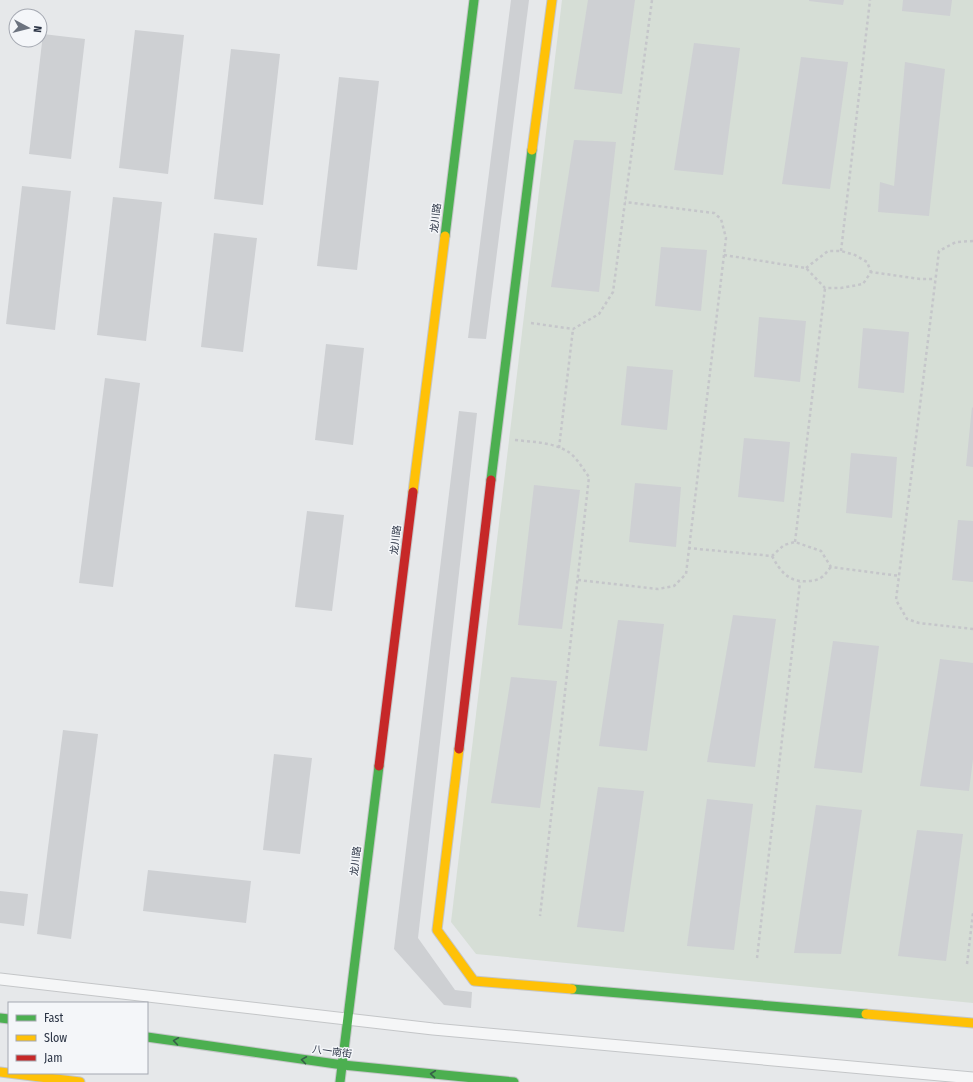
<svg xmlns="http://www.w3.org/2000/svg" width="973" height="1082" font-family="'Fira Sans Condensed','Noto Sans SC',sans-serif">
  <rect width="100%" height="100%" fill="#e6e8ea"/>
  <!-- green -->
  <polygon fill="#d6ded6" points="562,0 973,0 973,1003 476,954 451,922"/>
  <!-- building -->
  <g fill="#ced0d3">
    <polygon points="511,0 529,0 486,339 468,338"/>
    <polygon points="588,0 635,0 622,94 574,89"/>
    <polygon points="809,0 844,0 843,5 809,1"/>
    <polygon points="903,0 952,0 950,16 902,11"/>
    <polygon points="135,30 184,35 168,174 119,168"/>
    <polygon points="43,34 85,39 71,159 29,154"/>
    <polygon points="694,43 740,48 723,175 674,170"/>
    <polygon points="231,49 280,54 263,205 214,199"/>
    <polygon points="801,57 848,62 830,189 782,184"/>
    <polygon points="905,62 945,69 929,216 878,212 880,182 894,186"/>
    <polygon points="339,77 379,81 357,270 317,266"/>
    <polygon points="574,140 616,142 599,292 551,287"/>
    <polygon points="22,186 71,191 55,330 6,324"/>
    <polygon points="113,197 162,202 146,341 97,335"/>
    <polygon points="214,233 257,238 243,352 201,347"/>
    <polygon points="661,247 707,250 701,311 655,306"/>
    <polygon points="759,317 806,321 800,382 754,377"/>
    <polygon points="863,328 909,332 904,393 858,388"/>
    <polygon points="326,344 364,348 353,445 315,440"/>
    <polygon points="627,366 673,370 667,430 621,425"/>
    <polygon points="105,378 140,383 113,587 79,583"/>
    <polygon points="972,407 973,408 973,467 966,466"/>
    <polygon points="459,411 477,413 418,938 455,990 472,992 471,1008 444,1005 394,949"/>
    <polygon points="744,438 790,442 784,502 738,497"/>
    <polygon points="851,453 897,457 892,518 846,513"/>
    <polygon points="635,483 681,487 676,547 629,542"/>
    <polygon points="534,485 580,490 562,629 518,625"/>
    <polygon points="307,511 344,515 332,611 295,607"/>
    <polygon points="958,520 973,521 973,582 952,580"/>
    <polygon points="733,615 776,619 755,767 707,762"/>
    <polygon points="618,620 664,624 647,751 599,746"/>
    <polygon points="833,641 879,646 862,773 814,768"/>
    <polygon points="940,659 973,663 973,759 969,791 920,786"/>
    <polygon points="511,677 557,681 540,808 491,803"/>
    <polygon points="63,730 98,734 71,939 37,934"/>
    <polygon points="274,754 312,758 300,854 263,850"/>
    <polygon points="598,787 644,791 624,932 577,927"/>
    <polygon points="707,799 753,804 734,950 687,946"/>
    <polygon points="816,805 862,810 841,954 794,953"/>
    <polygon points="917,830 963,834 946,961 898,956"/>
    <polygon points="148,870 251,881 246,923 143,911"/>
    <polygon points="0,891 28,894 24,926 0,923"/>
  </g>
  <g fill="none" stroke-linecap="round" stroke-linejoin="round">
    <defs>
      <polyline id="lane" points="0,979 433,1029 973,1078"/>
      <g id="fast">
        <polyline points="445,236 474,0"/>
        <polyline points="491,480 532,150"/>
        <polyline points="572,989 866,1014"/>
        <polyline points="0,1018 9,1019"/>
        <polyline points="147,1037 343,1065 514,1082"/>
        <polyline points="340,1082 379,766"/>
      </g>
      <g id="slow">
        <polyline points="532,150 552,0"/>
        <polyline points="413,492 445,236"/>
        <polyline points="459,749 437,930 474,981 572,989"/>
        <polyline points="866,1014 973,1023"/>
        <polyline points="0,1072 80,1082"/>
      </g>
      <g id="jam">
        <polyline points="459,749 491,480"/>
        <polyline points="379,766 413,492"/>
      </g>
    </defs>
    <!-- lane casing -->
    <use href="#lane" stroke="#c4c6c8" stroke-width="13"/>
    <!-- fast casing -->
    <use href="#fast" stroke="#c4c6c8" stroke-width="11"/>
    <!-- slow casing -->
    <use href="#slow" stroke="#c4c6c8" stroke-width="11"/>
    <!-- jam casing -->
    <use href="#jam" stroke="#c4c6c8" stroke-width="11"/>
    <!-- path -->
    <g stroke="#c5c6ca" stroke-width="2.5" stroke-dasharray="3 3" stroke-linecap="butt">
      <polyline points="973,241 956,242 939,251 896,600 907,619 919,623 973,629"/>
      <polyline points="841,251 870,0"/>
      <polyline points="724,255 806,268 825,288 841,288 863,284 871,272 920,279 935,279"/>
      <polyline points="806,268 828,251 841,251 855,255 867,262 871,272"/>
      <polyline points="531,323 573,329 599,314 613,292 652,0"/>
      <path d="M 515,440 C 533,442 551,442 567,451 C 576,456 583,469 589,477 L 540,916"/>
      <polyline points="559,448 573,329"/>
      <polyline points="795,542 825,288"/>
      <polyline points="688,548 772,556 784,545 795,542 821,551 831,567 900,576"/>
      <path d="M 772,556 C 780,571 789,583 808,581 C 813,581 818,580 822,577 C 826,574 828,570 831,567"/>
      <polyline points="578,580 658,589 674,586 686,574 726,238 721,219 714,213 625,202"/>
      <polyline points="757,958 800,582"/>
      <polyline points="967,964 973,913"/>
    </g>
    <!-- lane -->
    <use href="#lane" stroke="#f5f6f7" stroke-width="11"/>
    <!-- fast -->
    <use href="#fast" stroke="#4caf50" stroke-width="9"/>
    <!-- slow -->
    <use href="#slow" stroke="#ffc107" stroke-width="9"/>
    <!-- jam -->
    <use href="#jam" stroke="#c62828" stroke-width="9"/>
  </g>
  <!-- one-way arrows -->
  <defs><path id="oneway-chevron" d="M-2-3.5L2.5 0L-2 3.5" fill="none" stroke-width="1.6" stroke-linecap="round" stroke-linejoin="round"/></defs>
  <g stroke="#375f49">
    <use href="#oneway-chevron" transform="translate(176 1041) rotate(-172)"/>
    <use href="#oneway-chevron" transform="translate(304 1060) rotate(-172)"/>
    <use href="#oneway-chevron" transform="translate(433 1074) rotate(-174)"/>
  </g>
  <g text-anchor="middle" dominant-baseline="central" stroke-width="3" stroke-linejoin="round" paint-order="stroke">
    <!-- street labels -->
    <g font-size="10" fill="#2b3445" stroke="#f4f6f9">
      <text transform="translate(436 218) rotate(-83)">龙川路</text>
      <text transform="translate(396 540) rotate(-83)">龙川路</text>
      <text transform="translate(356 861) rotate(-83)">龙川路</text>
      <text transform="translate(332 1052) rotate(8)">八一南街</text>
    </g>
  </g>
  <!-- legend -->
  <rect x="8" y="1002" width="140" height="72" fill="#f4f6f9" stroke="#a4a8b1"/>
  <rect x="16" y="1015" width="20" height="6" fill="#4caf50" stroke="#a4a8b1"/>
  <text x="44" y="1022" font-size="12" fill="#2b3445">Fast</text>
  <rect x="16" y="1035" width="20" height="6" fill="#ffc107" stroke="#a4a8b1"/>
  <text x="44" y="1042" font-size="12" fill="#2b3445">Slow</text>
  <rect x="16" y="1055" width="20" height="6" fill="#c62828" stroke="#a4a8b1"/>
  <text x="44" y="1062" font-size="12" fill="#2b3445">Jam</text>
  <!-- north arrow -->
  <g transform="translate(28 28) rotate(97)"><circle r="19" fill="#f4f6f9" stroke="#a4a8b1"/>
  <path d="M0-3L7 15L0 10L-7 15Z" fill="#6c737f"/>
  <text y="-6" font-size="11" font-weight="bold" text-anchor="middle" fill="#2b3445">N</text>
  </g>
</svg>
